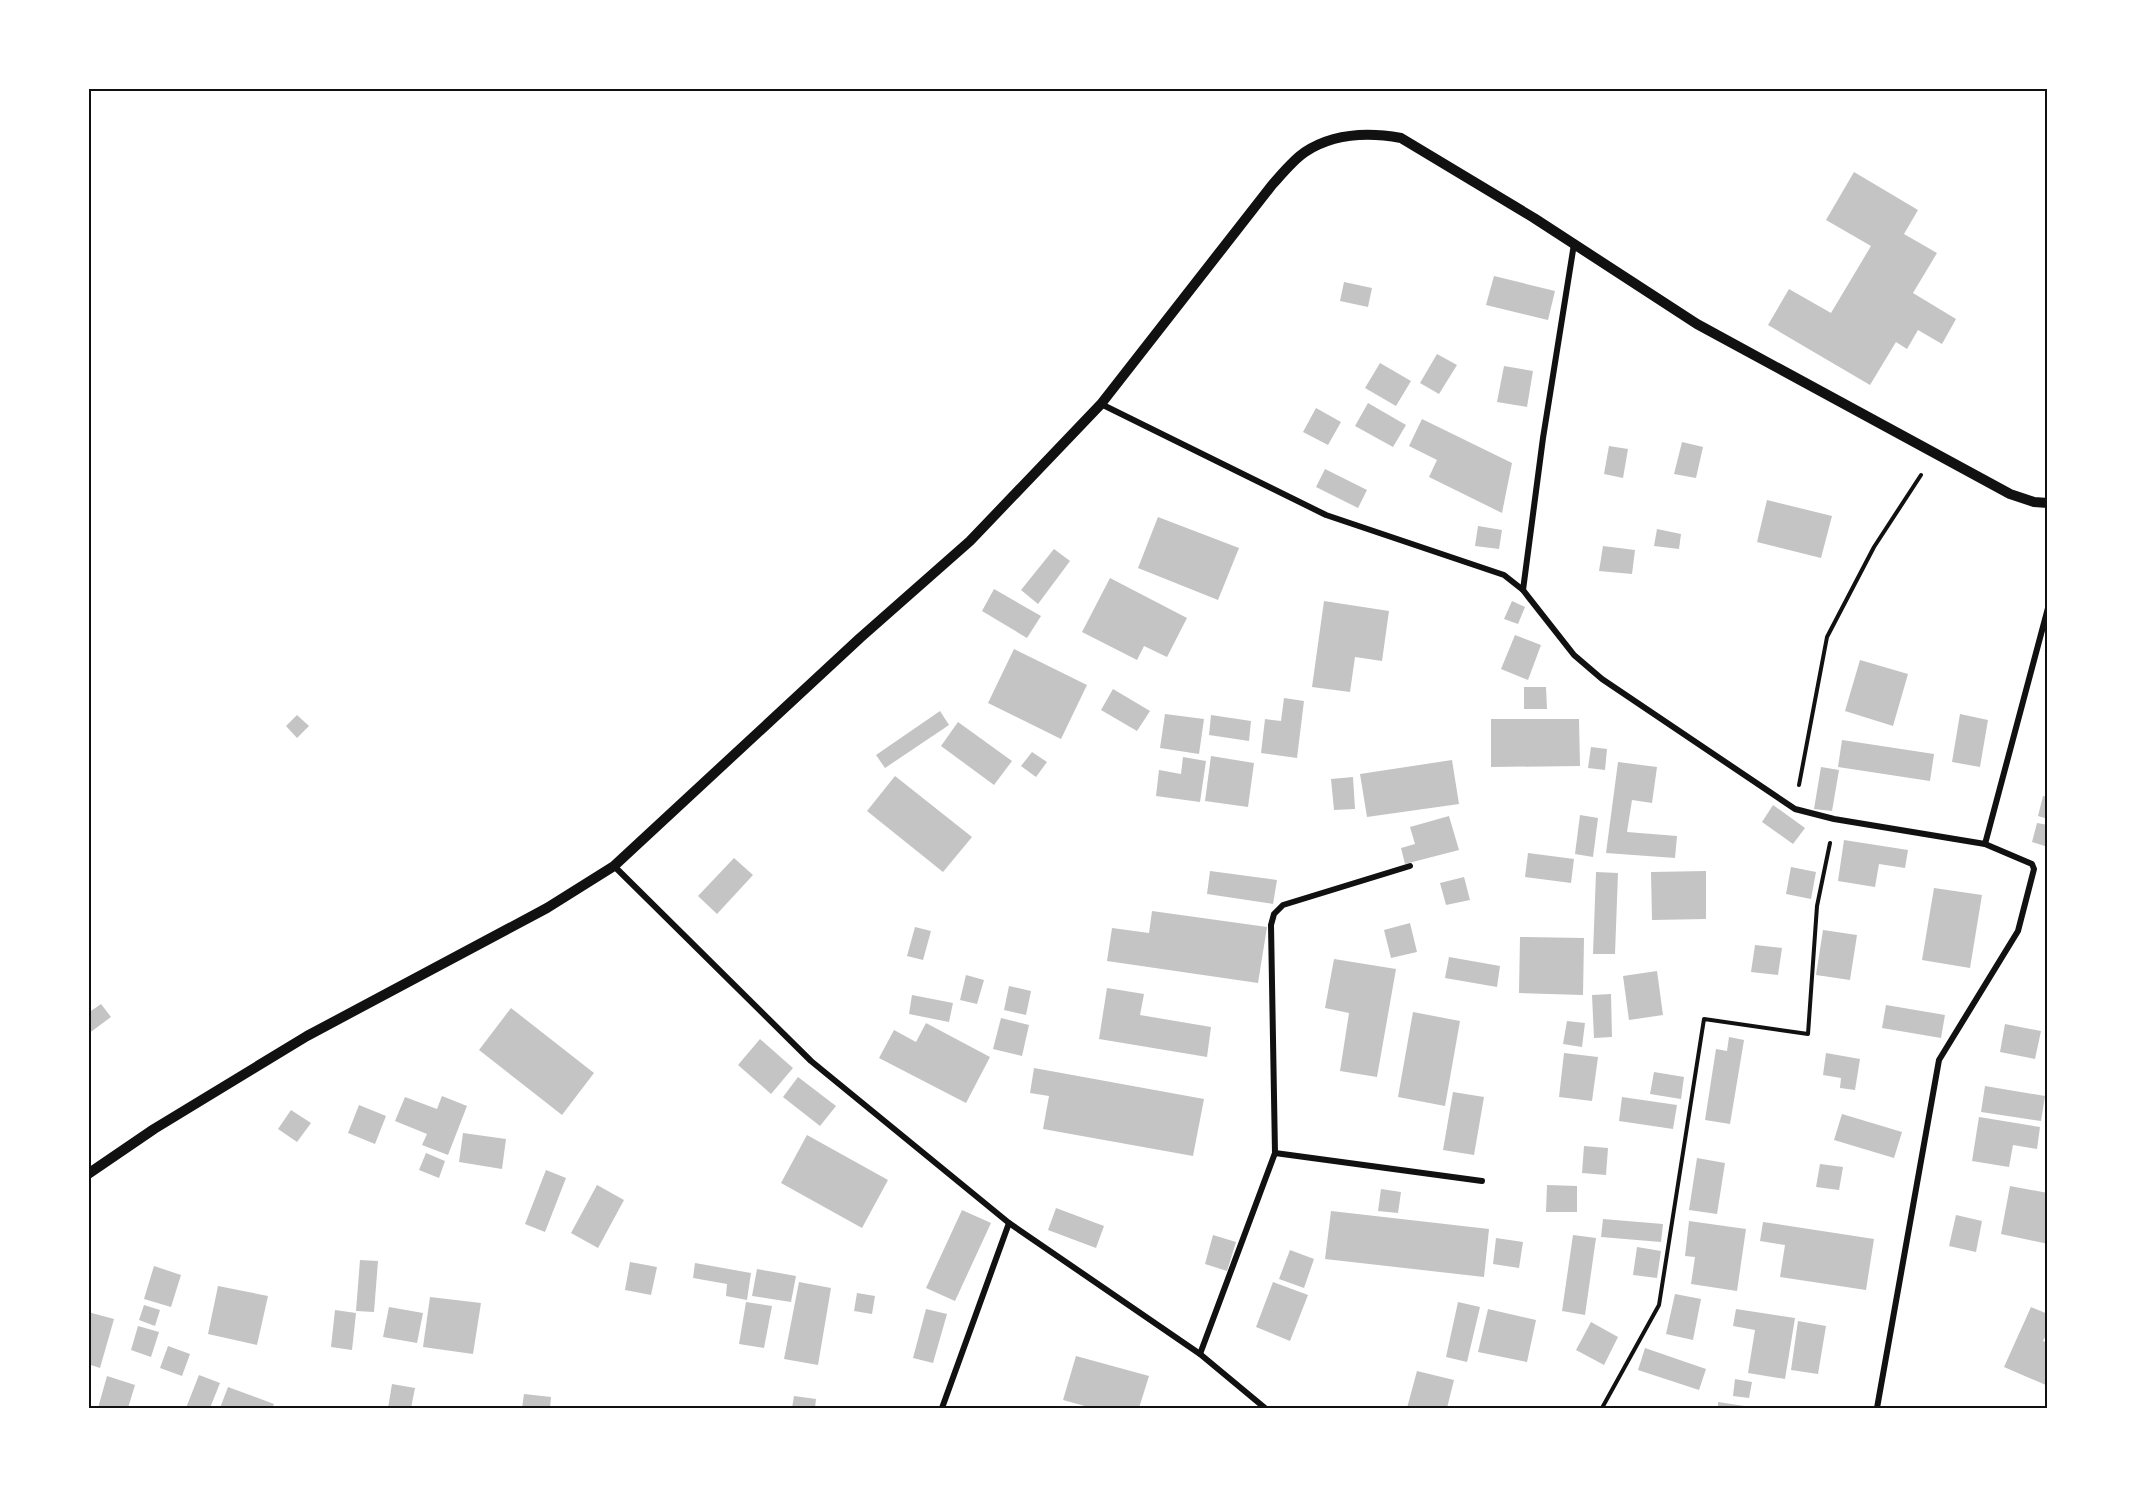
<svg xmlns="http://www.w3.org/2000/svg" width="2136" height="1497" font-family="Overpass,sans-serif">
  <rect width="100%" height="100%" fill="#fff"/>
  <!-- building -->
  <g fill="#c4c4c4">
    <polygon points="1854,172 1918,210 1904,234 1937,253 1913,293 1956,319 1942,344 1918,330 1907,349 1896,342 1870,385 1768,325 1789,289 1831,313 1871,246 1826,220"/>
    <polygon points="1494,276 1555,291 1548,320 1486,305"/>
    <polygon points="1344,282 1372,288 1368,307 1340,301"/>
    <polygon points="1437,354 1457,365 1439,394 1420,383"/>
    <polygon points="1380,363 1411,381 1396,406 1365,388"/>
    <polygon points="1504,366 1533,371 1527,407 1497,402"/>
    <polygon points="1368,403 1406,425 1393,447 1355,426"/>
    <polygon points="1316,408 1341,422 1328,445 1303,432"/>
    <polygon points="1422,419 1512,463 1502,513 1429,477 1437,460 1409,446"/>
    <polygon points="1682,442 1703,447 1696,478 1674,474"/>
    <polygon points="1609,446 1628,449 1623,478 1604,474"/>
    <polygon points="1325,469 1367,490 1358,508 1316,487"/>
    <polygon points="1767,500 1832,516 1821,558 1757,542"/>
    <polygon points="1158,517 1239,548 1218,600 1138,568"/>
    <polygon points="1478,526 1502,530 1499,549 1475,546"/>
    <polygon points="1657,529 1681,534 1679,549 1654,546"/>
    <polygon points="1603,546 1635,550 1632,574 1599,571"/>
    <polygon points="1054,549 1070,561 1038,604 1021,590"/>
    <polygon points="1110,578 1187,618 1167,657 1144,646 1137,660 1082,632"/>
    <polygon points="994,589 1041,616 1027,638 982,611"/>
    <polygon points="1324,601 1389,611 1382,661 1355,657 1350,692 1312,687"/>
    <polygon points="1512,601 1525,607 1518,624 1504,619"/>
    <polygon points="1515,635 1541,645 1528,680 1501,669"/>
    <polygon points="1014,649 1087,685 1061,739 988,703"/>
    <polygon points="1860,660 1908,674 1893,726 1845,711"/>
    <polygon points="1524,687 1546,687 1547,709 1524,709"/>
    <polygon points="1113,689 1150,711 1137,731 1101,710"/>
    <polygon points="1284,698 1304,701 1297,758 1261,753 1265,719 1281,721"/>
    <polygon points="940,711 949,725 885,768 876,755"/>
    <polygon points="1165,714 1204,719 1199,754 1160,748"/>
    <polygon points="1960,714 1988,720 1980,767 1952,762"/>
    <polygon points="297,715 309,726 297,738 286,726"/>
    <polygon points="1211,715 1251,721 1249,741 1209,735"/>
    <polygon points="1491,719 1579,719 1580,766 1491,767"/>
    <polygon points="958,722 1012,761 994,785 941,746"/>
    <polygon points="1842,740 1934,754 1930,781 1838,767"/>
    <polygon points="1591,747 1607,749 1605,770 1588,768"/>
    <polygon points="1032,752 1047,762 1036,777 1021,766"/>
    <polygon points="1211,756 1254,763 1248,807 1205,801"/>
    <polygon points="1183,757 1206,761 1200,802 1156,796 1159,770 1181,774"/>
    <polygon points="1452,760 1459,804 1367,817 1360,774"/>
    <polygon points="1618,762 1657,767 1652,803 1632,800 1627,832 1677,836 1675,858 1606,853"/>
    <polygon points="1821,767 1839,770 1832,811 1814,809"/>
    <polygon points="895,776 972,837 943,872 867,811"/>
    <polygon points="1353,777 1355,809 1334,810 1331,779"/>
    <polygon points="2043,796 2048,797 2048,819 2038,816"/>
    <polygon points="1773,805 1805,828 1793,844 1762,822"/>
    <polygon points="1580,815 1598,818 1593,857 1575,854"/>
    <polygon points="1449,816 1459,850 1405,864 1401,848 1415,844 1410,827"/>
    <polygon points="2037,823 2048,825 2048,847 2032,842"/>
    <polygon points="1844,840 1908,850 1905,868 1879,864 1875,887 1838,881"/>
    <polygon points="1528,853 1574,859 1571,883 1525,877"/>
    <polygon points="734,858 753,875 717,914 698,896"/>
    <polygon points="1791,867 1816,872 1811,899 1786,894"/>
    <polygon points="1210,871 1277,880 1273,904 1207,894"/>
    <polygon points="1706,871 1706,919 1652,920 1651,872"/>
    <polygon points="1596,872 1618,873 1615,954 1593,954"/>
    <polygon points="1464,877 1470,900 1446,905 1440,883"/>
    <polygon points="1934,888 1982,895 1970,968 1922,960"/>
    <polygon points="1152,911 1267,927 1258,983 1107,961 1112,928 1149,933"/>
    <polygon points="1410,923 1417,952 1391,958 1384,930"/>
    <polygon points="915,927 931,931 923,960 907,956"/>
    <polygon points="1823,930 1857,935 1850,980 1816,975"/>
    <polygon points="1520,937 1584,938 1583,995 1519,993"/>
    <polygon points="1755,945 1782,948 1778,975 1751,972"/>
    <polygon points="1449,957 1500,966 1497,987 1445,978"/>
    <polygon points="1334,959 1396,969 1377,1077 1340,1071 1349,1013 1325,1008"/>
    <polygon points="1657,971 1663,1015 1629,1020 1623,976"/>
    <polygon points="966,975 984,980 977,1004 960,1000"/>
    <polygon points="1009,986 1031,991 1026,1015 1004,1010"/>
    <polygon points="1107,988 1144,994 1140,1015 1211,1027 1207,1057 1099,1039"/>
    <polygon points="1611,994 1612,1037 1594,1038 1592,995"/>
    <polygon points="912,995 953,1003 949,1022 909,1014"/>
    <polygon points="101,1004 111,1017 88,1034 88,1013"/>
    <polygon points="1886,1005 1945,1015 1941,1038 1882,1028"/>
    <polygon points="511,1008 594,1073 562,1115 479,1050"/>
    <polygon points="1413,1012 1460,1021 1445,1106 1398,1097"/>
    <polygon points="1001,1018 1029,1025 1022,1056 993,1049"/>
    <polygon points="1567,1021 1585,1023 1582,1047 1563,1044"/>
    <polygon points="926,1023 990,1057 966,1103 879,1058 894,1030 916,1042"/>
    <polygon points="2005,1024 2041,1031 2035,1059 2000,1052"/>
    <polygon points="1729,1037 1744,1040 1730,1124 1705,1120 1716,1049 1727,1051"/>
    <polygon points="760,1039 793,1068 771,1094 738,1065"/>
    <polygon points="1564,1053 1598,1057 1592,1101 1559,1097"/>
    <polygon points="1826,1053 1860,1059 1855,1090 1840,1088 1841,1078 1823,1075"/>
    <polygon points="1034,1068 1204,1099 1193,1156 1043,1129 1049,1096 1030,1093"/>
    <polygon points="1654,1072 1684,1077 1681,1099 1650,1094"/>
    <polygon points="798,1077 836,1106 820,1126 783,1097"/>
    <polygon points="1985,1086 2045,1096 2041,1121 1981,1112"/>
    <polygon points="1453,1092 1484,1097 1474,1155 1443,1150"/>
    <polygon points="442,1096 467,1106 448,1155 422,1145 427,1134 395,1121 405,1097 437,1109"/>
    <polygon points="1622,1097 1677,1105 1673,1129 1619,1121"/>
    <polygon points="359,1105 386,1116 375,1144 348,1133"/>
    <polygon points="291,1110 311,1123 297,1142 278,1129"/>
    <polygon points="1842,1114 1902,1132 1894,1158 1834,1140"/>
    <polygon points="1979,1117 2040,1127 2037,1149 2013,1145 2009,1167 1972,1161"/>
    <polygon points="463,1133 506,1139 502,1169 459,1162"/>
    <polygon points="807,1135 888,1180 862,1228 781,1183"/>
    <polygon points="1584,1146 1608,1148 1606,1175 1582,1173"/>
    <polygon points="426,1153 445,1161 439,1178 419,1170"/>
    <polygon points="1697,1158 1725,1163 1717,1214 1689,1210"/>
    <polygon points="1820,1164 1843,1167 1839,1190 1816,1187"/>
    <polygon points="546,1170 566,1178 545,1232 525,1224"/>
    <polygon points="597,1185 624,1200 598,1248 571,1233"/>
    <polygon points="1547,1185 1577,1186 1577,1212 1546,1212"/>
    <polygon points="2010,1186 2048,1193 2048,1244 2001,1234"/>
    <polygon points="1381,1189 1401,1192 1398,1213 1378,1211"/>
    <polygon points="1056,1208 1104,1226 1096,1248 1048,1230"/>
    <polygon points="962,1210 991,1223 955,1301 926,1288"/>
    <polygon points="1331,1211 1489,1229 1484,1277 1325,1259"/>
    <polygon points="1956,1215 1982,1221 1976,1252 1949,1246"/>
    <polygon points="1603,1219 1663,1224 1661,1242 1601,1237"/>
    <polygon points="1689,1221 1746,1229 1737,1291 1691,1284 1695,1257 1685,1256"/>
    <polygon points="1763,1222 1874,1239 1866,1290 1780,1277 1785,1245 1760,1241"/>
    <polygon points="1213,1235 1236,1242 1227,1271 1205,1264"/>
    <polygon points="1573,1235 1596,1238 1585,1315 1562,1311"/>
    <polygon points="1496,1238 1523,1242 1519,1268 1493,1264"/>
    <polygon points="1637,1247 1661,1251 1657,1278 1633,1275"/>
    <polygon points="1290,1250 1314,1259 1304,1288 1279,1279"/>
    <polygon points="360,1260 378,1261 374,1312 356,1311"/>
    <polygon points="630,1262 657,1267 651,1295 625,1290"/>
    <polygon points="695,1263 751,1273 747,1300 726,1296 727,1284 693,1278"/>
    <polygon points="154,1266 181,1275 171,1307 144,1299"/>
    <polygon points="757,1269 796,1276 791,1302 752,1296"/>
    <polygon points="799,1282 831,1288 818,1365 784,1359"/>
    <polygon points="1273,1282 1308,1295 1290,1341 1256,1327"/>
    <polygon points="218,1286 268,1296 257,1345 208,1334"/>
    <polygon points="857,1293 875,1296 872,1314 854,1311"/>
    <polygon points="1675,1294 1701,1299 1693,1340 1666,1334"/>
    <polygon points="430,1297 481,1303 473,1354 423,1347"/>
    <polygon points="746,1302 772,1306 764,1348 739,1344"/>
    <polygon points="1458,1302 1480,1307 1467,1362 1446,1357"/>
    <polygon points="144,1305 160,1310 155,1326 139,1320"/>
    <polygon points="389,1307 423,1313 417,1343 383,1337"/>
    <polygon points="2031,1307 2048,1314 2048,1331 2043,1341 2048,1343 2048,1386 2004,1367"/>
    <polygon points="926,1309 947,1314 933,1363 913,1358"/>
    <polygon points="1488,1309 1536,1320 1527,1362 1478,1352"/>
    <polygon points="1736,1309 1795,1318 1785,1379 1748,1373 1755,1330 1733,1326"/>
    <polygon points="335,1310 356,1313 352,1350 331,1347"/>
    <polygon points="88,1312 114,1319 100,1368 88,1364"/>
    <polygon points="1798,1321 1826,1326 1818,1374 1791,1370"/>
    <polygon points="1591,1322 1618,1337 1604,1365 1576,1350"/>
    <polygon points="138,1326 159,1332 151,1357 131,1350"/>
    <polygon points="168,1346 190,1354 182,1376 160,1368"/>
    <polygon points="1645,1348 1706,1369 1699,1390 1638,1370"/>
    <polygon points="1076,1356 1149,1376 1139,1408 1092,1408 1063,1400"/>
    <polygon points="1417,1371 1454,1380 1447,1408 1407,1408"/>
    <polygon points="199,1375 220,1383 210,1408 186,1408"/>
    <polygon points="107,1376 135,1385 128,1408 98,1408"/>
    <polygon points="1735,1379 1752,1382 1749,1398 1733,1396"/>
    <polygon points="392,1384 415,1388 411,1408 388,1408"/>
    <polygon points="228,1387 274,1404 272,1408 220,1408"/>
    <polygon points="524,1394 551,1397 550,1408 522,1408"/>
    <polygon points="794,1396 816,1399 815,1408 792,1408"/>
    <polygon points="1718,1402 1751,1407 1751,1408 1718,1408"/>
  </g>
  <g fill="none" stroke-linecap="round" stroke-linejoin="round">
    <!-- path -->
    <g stroke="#111" stroke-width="4">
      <polyline points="1799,785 1827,637 1874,547 1921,475"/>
      <polyline points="1602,1408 1659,1305 1704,1019 1808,1034 1817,906 1830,843"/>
    </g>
    <!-- minor -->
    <g stroke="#111" stroke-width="6">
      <polyline points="1101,404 1326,515 1504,575 1523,590 1574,655 1602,679 1795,809 1834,819 1985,844 2032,864 2034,869 2018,931 1939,1060 1877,1408"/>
      <polyline points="1523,590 1543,438 1574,244"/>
      <polyline points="1985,844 2048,608"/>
      <polyline points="614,866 811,1061 1009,1223 1200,1354 1265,1408"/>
      <polyline points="1275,1153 1482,1181"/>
      <polyline points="1200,1354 1275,1153 1271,925 1274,914 1283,905 1410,866"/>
      <polyline points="942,1408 1009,1223"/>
    </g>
    <!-- tertiary -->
    <path stroke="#111" stroke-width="10" d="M 88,1174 L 154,1129 L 307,1036 L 547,908 L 614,866 L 860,638 L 970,541 L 1101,404 L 1272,185 C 1282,174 1293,160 1305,152 C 1334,133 1368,132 1401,138 L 1534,218 L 1697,324 L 2010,494 L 2034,502 L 2048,503"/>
  </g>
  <!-- border -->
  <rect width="2136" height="1497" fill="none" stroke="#ffffff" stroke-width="180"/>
  <rect x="90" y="90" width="1956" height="1317" fill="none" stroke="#111" stroke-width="2"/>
</svg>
